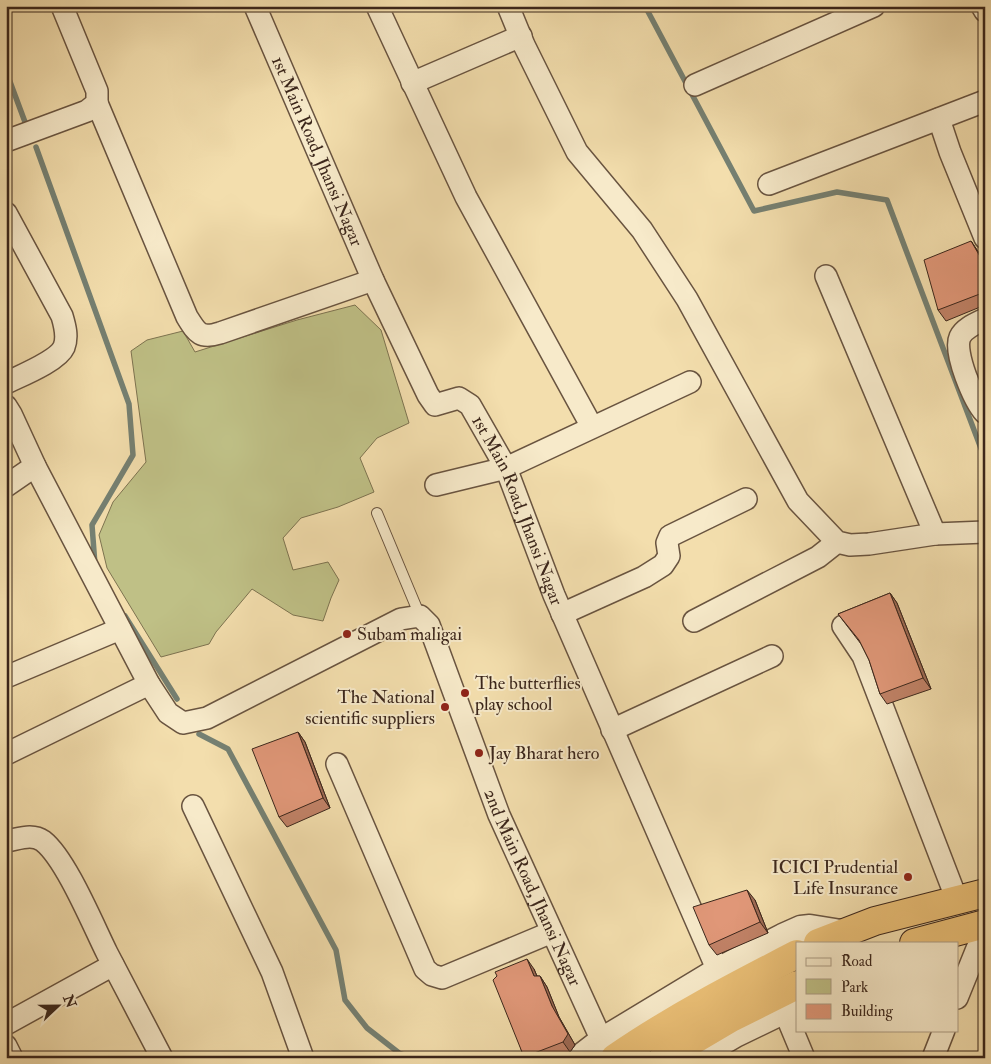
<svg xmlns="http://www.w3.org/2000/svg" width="991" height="1064" font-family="'IM FELL Double Pica',serif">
  <rect width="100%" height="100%" fill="#f3dead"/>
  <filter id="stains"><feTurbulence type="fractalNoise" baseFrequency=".004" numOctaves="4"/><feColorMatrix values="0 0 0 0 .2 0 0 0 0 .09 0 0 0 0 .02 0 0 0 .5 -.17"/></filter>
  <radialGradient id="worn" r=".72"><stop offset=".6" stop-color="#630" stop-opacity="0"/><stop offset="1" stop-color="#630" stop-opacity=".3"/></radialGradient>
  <!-- green -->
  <polygon fill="#bfc086" stroke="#7d7350" points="355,305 381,330 409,423 377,438 360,458 374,492 338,507 301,518 283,538 293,570 328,562 339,580 331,598 323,621 293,615 252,589 216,632 209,644 161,657 107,568 99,535 113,502 146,462 131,351 147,340 183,331 195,352 297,320"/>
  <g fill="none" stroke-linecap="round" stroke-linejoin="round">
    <!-- stream -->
    <g stroke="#758072" stroke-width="5.5">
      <polyline points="645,6 754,211 837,192 887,200 985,459"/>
      <polyline points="6,71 25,122"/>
      <polyline points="36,147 129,404 133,455 92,525 95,565"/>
      <polyline points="125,616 177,699"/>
      <polyline points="199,734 228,749 336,950 345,1000 367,1028 399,1053 413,1058"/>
    </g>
    <defs>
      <polyline id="service" points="377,513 420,616"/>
      <g id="minor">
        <path id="s1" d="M 255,6 L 373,280 L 428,395 L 435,405 L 459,398 L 470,405 L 506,468 L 554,595 L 718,971"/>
        <polyline points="377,6 466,197 592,427"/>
        <polyline points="508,6 524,45 577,152 642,230 687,299 798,501 837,542 850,545 869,544 935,534 985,532"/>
        <polyline points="982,6 985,11"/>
        <polyline points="412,83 521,36"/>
        <polyline points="695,85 874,6"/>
        <path d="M 97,103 L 187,317 C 197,333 200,339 220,333 L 373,280"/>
        <polyline points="939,119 950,152 985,238"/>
        <polyline points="6,141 87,111 97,103 97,91 62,6"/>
        <polyline points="769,184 985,101"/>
        <path d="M 6,213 L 62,316 C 65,326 68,337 64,347 C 58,361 20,376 6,383"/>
        <polyline points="826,276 935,534"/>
        <path d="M 985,319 C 977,323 964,328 960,337 C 953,352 974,401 985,413"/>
        <path id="s2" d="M 6,406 L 11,414 L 35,466 L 149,684 L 168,713 L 183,723 L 207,718 L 401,619 L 420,616 L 429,625 L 499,815 L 602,1041"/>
        <polyline points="436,485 506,468 690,382"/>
        <polyline points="6,486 35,466"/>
        <polyline points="562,614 644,577 663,565 669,556 667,543 670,536 746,499"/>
        <polyline points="694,621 818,557 837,542"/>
        <polyline points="843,626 863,656 957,900"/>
        <polyline points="6,677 120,629"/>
        <polyline points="612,730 772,656"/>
        <polyline points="6,754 149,684"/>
        <polyline points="337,764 425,969 432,975 442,978 552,932"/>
        <polyline points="193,806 272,972 303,1058"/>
        <path d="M 6,841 C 19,839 32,833 43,841 C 66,859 93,925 107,953 C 125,988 144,1023 162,1058"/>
        <polyline points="957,998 985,929"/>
        <polyline points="784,1010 804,1058"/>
        <polyline points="6,1024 113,965"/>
        <polyline points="6,1046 12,1058"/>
        <polyline points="933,1058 944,1030"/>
      </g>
      <g id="tertiary">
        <polyline points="580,1058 602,1041 718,971 783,937 801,929 810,928 841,933"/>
        <polyline points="694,1058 735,1034 797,1004"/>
      </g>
      <g id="trunk">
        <polyline points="818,943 875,921 985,893"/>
        <polyline points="914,943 985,924"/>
        <path d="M 615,1058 C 673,1018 735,986 797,954"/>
        <polyline points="663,1058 731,1018 797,985"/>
      </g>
    </defs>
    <!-- service casing -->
    <use href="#service" stroke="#695440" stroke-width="12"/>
    <!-- minor casing -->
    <use href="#minor" stroke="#695440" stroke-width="24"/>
    <!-- tertiary casing -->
    <use href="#tertiary" stroke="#695440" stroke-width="29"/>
    <!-- trunk casing -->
    <use href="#trunk" stroke="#3b261b" stroke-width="30"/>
    <!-- service -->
    <use href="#service" stroke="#f7eaca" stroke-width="10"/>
    <!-- minor -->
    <use href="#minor" stroke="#f7eaca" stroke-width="21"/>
    <!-- tertiary -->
    <use href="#tertiary" stroke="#f7eaca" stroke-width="26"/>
    <!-- trunk -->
    <use href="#trunk" stroke="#eabf76" stroke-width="28"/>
  </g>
  <!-- wall -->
  <g fill="#c18267" stroke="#3b261b">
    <polygon points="971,241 985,262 985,305 946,321 938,310"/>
    <polygon points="890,593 897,603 931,689 887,704 880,694 869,660 861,644 838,614"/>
    <polygon points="298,732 305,742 330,808 287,827 279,817"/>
    <polygon points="755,900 768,933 717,955 709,945"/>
    <polygon points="534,969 537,976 540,976 547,987 559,1017 575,1045 570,1052 555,1058 524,1058 497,976"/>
  </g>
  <!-- shaded-wall -->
  <g fill="#9d6a54" stroke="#3b261b">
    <polygon points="971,241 985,262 985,265"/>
    <polygon points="890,593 897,603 931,689 923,678"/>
    <polygon points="298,732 305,742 330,808 323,798"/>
    <polygon points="747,890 755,900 768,933 760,922"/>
    <polygon points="527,959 534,969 541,986 534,976"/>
    <polygon points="540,976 547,987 559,1017 575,1045 570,1052 563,1042 552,1006"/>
  </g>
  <!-- building -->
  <g fill="#e09778" stroke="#3b261b">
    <polygon points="971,241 985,265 985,292 938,310 924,260"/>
    <polygon points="890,593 923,678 880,694 869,660 859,640 838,614"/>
    <polygon points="298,732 323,798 279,817 252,749"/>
    <polygon points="747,890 760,922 709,945 693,907"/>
    <polygon points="527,959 534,976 540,976 552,1006 568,1034 563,1042 524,1057 493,980 497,976 495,972"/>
  </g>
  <!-- markers -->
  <g fill="#8f2418" stroke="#f7eaca" stroke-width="2">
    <circle cx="347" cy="634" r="5"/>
    <circle cx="465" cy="693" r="5"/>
    <circle cx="445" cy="707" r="5"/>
    <circle cx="479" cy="753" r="5"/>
    <circle cx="908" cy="877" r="5"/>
  </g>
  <g text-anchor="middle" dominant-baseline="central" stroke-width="4" stroke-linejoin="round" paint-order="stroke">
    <!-- street labels -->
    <g font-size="18" fill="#3b261b" stroke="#f7eaca">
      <text stroke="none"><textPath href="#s1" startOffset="158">1st Main Road, Jhansi Nagar</textPath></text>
      <text stroke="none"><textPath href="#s1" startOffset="592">1st Main Road, Jhansi Nagar</textPath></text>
      <text stroke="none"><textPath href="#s2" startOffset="922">2nd Main Road, Jhansi Nagar</textPath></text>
    </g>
    <!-- poi labels -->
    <g font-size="18" fill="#3b261b" stroke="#f7eaca" text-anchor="start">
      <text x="357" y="634">Subam maligai</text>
      <text x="475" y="683">The butterflies<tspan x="475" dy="21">play school</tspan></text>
      <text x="435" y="697" text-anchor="end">The National<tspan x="435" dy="21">scientific suppliers</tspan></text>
      <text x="489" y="753">Jay Bharat hero</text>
      <text x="898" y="867" text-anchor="end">ICICI Prudential<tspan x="898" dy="21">Life Insurance</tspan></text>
    </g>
  </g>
  <!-- margin -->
  <rect width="991" height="1064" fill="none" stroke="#f3dead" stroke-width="25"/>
  <rect x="8" y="8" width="976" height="1049" fill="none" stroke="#3b261b" stroke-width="2.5"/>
  <rect x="12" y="12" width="966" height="1039" fill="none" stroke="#3b261b"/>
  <!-- legend -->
  <rect x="796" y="942" width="162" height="90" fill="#f7eaca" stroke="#ac9c84"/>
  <rect x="806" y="958" width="25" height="8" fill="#f7eaca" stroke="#ac9c84"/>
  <text x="841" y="966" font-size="15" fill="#3b261b">Road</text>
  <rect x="806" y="979" width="25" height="15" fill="#bfc086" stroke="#ac9c84"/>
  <text x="841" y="992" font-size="15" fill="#3b261b">Park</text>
  <rect x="806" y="1004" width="25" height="15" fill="#e09778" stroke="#ac9c84"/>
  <text x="841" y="1016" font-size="15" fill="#3b261b">Building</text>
  <!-- north arrow -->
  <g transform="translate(58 1006) rotate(68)" stroke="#f7eaca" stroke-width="4" paint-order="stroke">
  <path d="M0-4L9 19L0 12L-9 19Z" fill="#3b261b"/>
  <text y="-8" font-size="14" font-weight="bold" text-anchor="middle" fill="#3b261b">N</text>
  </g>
  <rect width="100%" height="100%" filter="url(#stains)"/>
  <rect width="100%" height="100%" fill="url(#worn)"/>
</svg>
